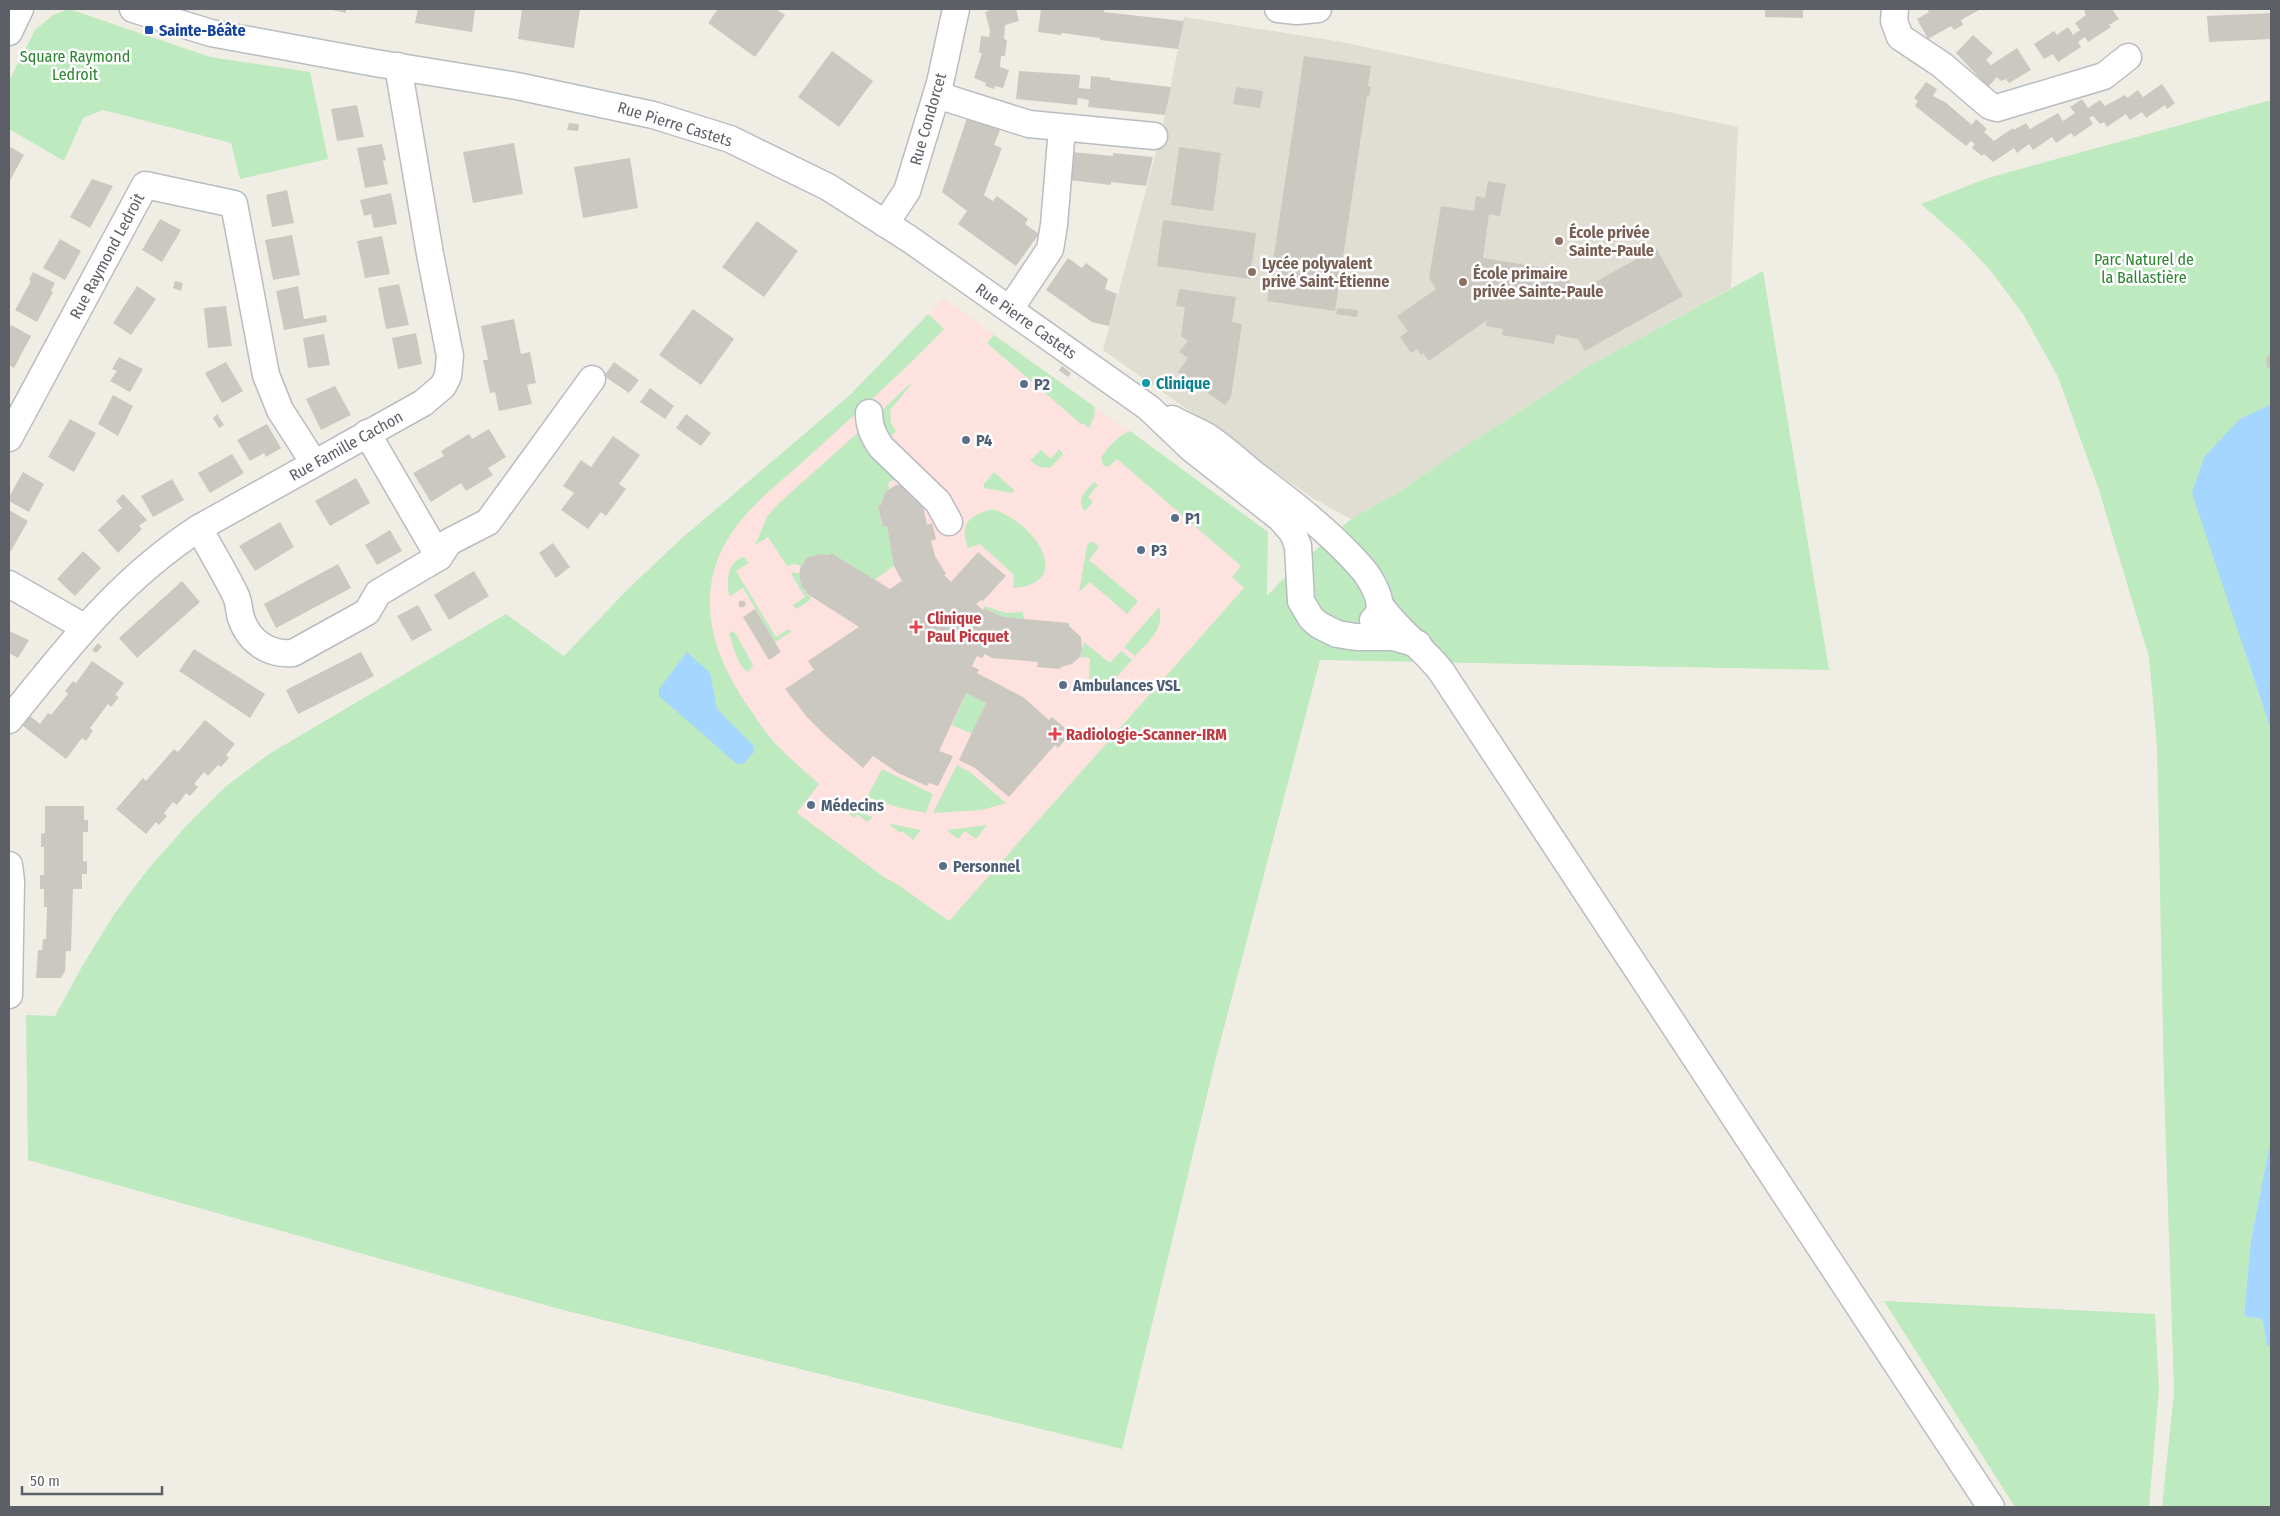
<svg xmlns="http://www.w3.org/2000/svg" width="2280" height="1516" font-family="'Fira Sans Condensed',sans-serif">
  <rect width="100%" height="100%" fill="#f0eee4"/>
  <!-- education -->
  <polygon fill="#e0ddd3" points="1184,17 1342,42 1738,127 1731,288 1589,366 1455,453 1399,492 1351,519 1314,499 1103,350 1163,126"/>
  <!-- medical -->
  <polygon fill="#fee2df" points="944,298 1268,532 1266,597 968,946 564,656 627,590 681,539 851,394"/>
  <!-- green -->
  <g fill="#beeabf">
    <polygon points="69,9 210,57 310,72 328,159 240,179 231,143 103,110 83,118 64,161 9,129 9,81 35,30 53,15"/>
    <polygon points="2271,100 2271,404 2240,419 2244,649 2271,730 2271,1138 2251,1240 2244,1315 2247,1317 2262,1319 2267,1345 2271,1347 2271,1507 2162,1507 2174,1392 2164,1084 2157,746 2149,657 2099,490 2058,377 2023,314 1990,270 1964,242 1921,204 1988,178"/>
    <path d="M 1763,271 L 1829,670 L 1320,660 L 1215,1062 L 1122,1449 L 563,1310 L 28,1160 L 26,1015 L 55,1016 L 84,963 L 115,913 L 149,868 L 187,825 L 225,787 L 269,754 L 506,614 L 564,656 L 627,590 L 681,539 L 851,394 L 928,314 L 944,329 C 900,375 853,416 806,459 C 778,484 743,510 725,544 C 693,602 716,662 752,712 C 760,724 769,738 780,748 C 792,761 806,772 819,784 L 797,813 L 884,877 L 900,886 L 949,921 L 1244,588 L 1232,577 L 1241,566 L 1117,459 L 1108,467 L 1103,465 L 1101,458 C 1108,447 1118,436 1130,431 L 1268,532 L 1267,596 L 1282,580 L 1351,519 L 1399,492 L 1455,453 L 1589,366 Z"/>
    <polygon points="994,335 1095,407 1094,417 1089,428 1084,424 1081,424 987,343"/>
    <polygon points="910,384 911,385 890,410 891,423 896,431 886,442 881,414 885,407"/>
    <path d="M 863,428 L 898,479 L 889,482 L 888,485 L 890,488 L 885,492 L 881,505 L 878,507 L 883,527 L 887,526 L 894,566 L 874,580 L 831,553 L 829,555 C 817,553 807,556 801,566 L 795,564 L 787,566 L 768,537 L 755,545 L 767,517 L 778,504 Z"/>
    <polygon points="1059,449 1063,454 1050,468 1040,467 1030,461 1041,450 1051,459"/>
    <polygon points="994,472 1014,490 1012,493 984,488 984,484"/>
    <path d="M 1094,482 L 1098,485 L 1088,497 L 1093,502 L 1085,511 C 1075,499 1085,492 1094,482 Z"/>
    <path d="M 992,509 C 1032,520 1078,583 1013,588 L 1014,575 L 980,544 L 968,548 L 967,546 C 960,521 971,516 992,509 Z"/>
    <polygon points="1090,542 1094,542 1099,547 1089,560 1138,601 1127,614 1090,582 1079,592 1087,545"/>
    <path d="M 742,557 L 745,558 L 749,563 L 736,571 L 776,637 L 789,629 L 791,632 L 775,642 L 743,588 L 730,596 C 725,583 728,563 742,557 Z"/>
    <polygon points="793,572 799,574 801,585 807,592 806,594 811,597 809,601 796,609 793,605 805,597 791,574"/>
    <polygon points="985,606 1006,613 1023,612 1024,619 1003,617 984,608"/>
    <path d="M 1159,607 C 1165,629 1149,641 1135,656 L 1124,647 Z"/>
    <path d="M 732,631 L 736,634 L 753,665 L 749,672 C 737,667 734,646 729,634 Z"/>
    <polygon points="1084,642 1110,663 1121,651 1132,660 1112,682 1090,680 1089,677 1090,658 1080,657"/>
    <polygon points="966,693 986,703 972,734 952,725"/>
    <polygon points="957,765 970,772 1006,803 982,810 933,813"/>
    <polygon points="882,769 933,794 926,813 900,808 867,797"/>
    <polygon points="845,806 872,817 872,818 867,822 857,814 854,818 842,809"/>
    <polygon points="891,824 921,830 913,840 902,831 900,833 890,825"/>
    <polygon points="987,825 976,839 965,831 958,839 947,830"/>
    <polygon points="1884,1301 2155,1314 2159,1389 2149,1507 2015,1507"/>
  </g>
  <!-- water -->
  <g fill="#a5d6ff">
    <polygon points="2271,404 2271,730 2192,493 2204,457 2240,419"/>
    <polygon points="687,652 710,673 717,709 753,745 754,752 743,764 737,764 659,696 659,689"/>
    <polygon points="2271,1138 2271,1347 2270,1347 2267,1345 2262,1319 2247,1317 2244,1315 2251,1240"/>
  </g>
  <!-- building -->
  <g fill="#cbc8c1">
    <polygon points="328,9 346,9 346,13"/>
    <polygon points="418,9 475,9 472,32 415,23"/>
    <polygon points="522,9 580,9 574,48 518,39"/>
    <polygon points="718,9 776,9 785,15 755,57 708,23"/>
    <polygon points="993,9 1016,9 1019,21 1005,25 1004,39 1007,40 1005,56 1001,56 1000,67 1009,70 1003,88 995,86 994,89 985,86 986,83 974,78 982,53 979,53 981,36 989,37 990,30 985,12"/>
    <polygon points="1041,9 1104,9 1104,12 1184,21 1178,49 1100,40 1100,38 1062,33 1061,35 1038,32"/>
    <polygon points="1765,9 1803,9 1803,18 1765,17"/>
    <polygon points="1927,9 1981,9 1961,20 1963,25 1954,30 1951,26 1928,39 1917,19 1929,12"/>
    <polygon points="2088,9 2112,9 2119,19 2109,25 2111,27 2088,42 2085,37 2078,42 2081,47 2058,62 2053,54 2044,59 2034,44 2054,31 2057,35 2068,27 2073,35 2080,30 2075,23 2086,15 2084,11"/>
    <polygon points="2271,13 2271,39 2209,42 2207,16"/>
    <polygon points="1973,35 1993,53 1986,60 1991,65 2017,48 2031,70 2009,83 2006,79 2001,81 1997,77 1988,87 1956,53"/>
    <polygon points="832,51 873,81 839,127 798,97"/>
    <polygon points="1304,56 1371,66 1368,86 1371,87 1369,96 1367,96 1335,311 1267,301"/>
    <polygon points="1019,71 1080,75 1079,88 1090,89 1091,76 1110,78 1110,80 1171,87 1165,115 1088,107 1089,100 1078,98 1077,105 1016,99"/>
    <polygon points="1926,82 1937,89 1933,96 1945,102 1972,125 1976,119 1987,129 1984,132 1994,141 2013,128 2014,130 2026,123 2030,129 2058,113 2063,121 2075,113 2070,107 2082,99 2088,108 2100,100 2105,106 2125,95 2127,98 2138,90 2143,97 2162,84 2175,103 2167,109 2165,105 2146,118 2142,112 2130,120 2126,114 2107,127 2104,122 2100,124 2093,116 2089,118 2093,124 2074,137 2071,133 2056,143 2052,137 2033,150 2029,144 2017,153 2014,148 1993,162 1984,154 1982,156 1972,148 1975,144 1971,141 1966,146 1915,106 1918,101 1914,98"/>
    <polygon points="1236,87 1263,91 1260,108 1233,104"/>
    <polygon points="357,105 364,137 337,141 331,109"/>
    <polygon points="967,118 1000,130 994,145 1002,148 984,195 993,201 997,196 1028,219 1025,224 1039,234 1016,266 958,224 967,211 942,192"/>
    <polygon points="569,123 579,124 578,131 567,130"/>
    <polygon points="514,143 523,194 473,203 463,152"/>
    <polygon points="382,144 386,160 383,161 388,184 365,188 357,148"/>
    <polygon points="9,146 24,155 9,182"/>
    <polygon points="1179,147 1221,153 1213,211 1171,205"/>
    <polygon points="1072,152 1113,156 1113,153 1153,157 1146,186 1111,182 1111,185 1069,180"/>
    <polygon points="630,158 638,208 583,218 574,167"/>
    <polygon points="92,179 113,186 90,228 70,217"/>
    <polygon points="1488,181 1506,184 1500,216 1489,214 1483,258 1564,271 1576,293 1656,248 1683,296 1585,351 1578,339 1556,335 1554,344 1502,335 1503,329 1486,326 1487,320 1429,361 1423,353 1421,355 1417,349 1411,353 1400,337 1408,331 1397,316 1436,289 1429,278 1441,206 1474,211 1476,196 1485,198"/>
    <polygon points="287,190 294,223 272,227 266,195"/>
    <polygon points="391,193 397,224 374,228 371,214 364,216 360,200"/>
    <polygon points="160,219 181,230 162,262 142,250"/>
    <polygon points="1163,220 1256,233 1250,279 1157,266"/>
    <polygon points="757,221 798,251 764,297 722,267"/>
    <polygon points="292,235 300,275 273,280 265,240"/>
    <polygon points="382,236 390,274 365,278 357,241"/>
    <polygon points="60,239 81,251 65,280 43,268"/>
    <polygon points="1068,258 1082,268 1086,263 1108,279 1105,289 1117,294 1109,326 1092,322 1046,290"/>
    <polygon points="33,272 55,283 51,291 53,292 37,322 15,310 31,281 29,280"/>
    <polygon points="175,281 183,283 181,291 173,288"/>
    <polygon points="399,284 409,325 386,329 378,288"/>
    <polygon points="137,286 156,299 131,335 113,323"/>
    <polygon points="298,286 304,319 326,315 327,322 284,330 276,291"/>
    <polygon points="1179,289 1236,297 1232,322 1242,324 1231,397 1225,405 1178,372 1188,358 1179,352 1188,341 1181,336 1185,307 1176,306"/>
    <polygon points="226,306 232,346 208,348 204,308"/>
    <polygon points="1337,308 1358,310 1357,317 1336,314"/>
    <polygon points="693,309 734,339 701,385 659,355"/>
    <polygon points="514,319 521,354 530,352 536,383 527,385 532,404 499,411 495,392 490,393 483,360 488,360 481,326"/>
    <polygon points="11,325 31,336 14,368 9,365 9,330"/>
    <polygon points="416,333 422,364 398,369 392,338"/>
    <polygon points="324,334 330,365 308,368 303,338"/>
    <polygon points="2271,353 2271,369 2267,367 2266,358"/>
    <polygon points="119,357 143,369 130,392 110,381 117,371 112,369"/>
    <polygon points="226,362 243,391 222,403 205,373"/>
    <polygon points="614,362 639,380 629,393 604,376"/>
    <polygon points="1062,366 1071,373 1068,377 1059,370"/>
    <polygon points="1143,378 1152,385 1149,388 1140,382"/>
    <polygon points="335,386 351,415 321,430 306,399"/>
    <polygon points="650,388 674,406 665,419 640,402"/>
    <polygon points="113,395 133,406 118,436 98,424"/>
    <polygon points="217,414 224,425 219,428 213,418"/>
    <polygon points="686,414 711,433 701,446 676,428"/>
    <polygon points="70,419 96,433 74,472 48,457"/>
    <polygon points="267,424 281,448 266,457 264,453 250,461 237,440"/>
    <polygon points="489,429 506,457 488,468 493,475 466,491 461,483 431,502 413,473 444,456 441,451 469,434 472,439"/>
    <polygon points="613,436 640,455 619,484 626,489 606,516 601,512 588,529 561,510 574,493 563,486 581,460 591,467"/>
    <polygon points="232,454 244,473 210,493 198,473"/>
    <polygon points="23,472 44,484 29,512 9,501 9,497"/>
    <polygon points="356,478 370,503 330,526 315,501"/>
    <polygon points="172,479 184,500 153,517 141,496"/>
    <polygon points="896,485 901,485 921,496 927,525 932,523 936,539 931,541 935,556 946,574 944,575 951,582 978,552 1006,576 983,601 981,600 976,604 983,610 984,608 1003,617 1069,623 1069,626 1081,637 1082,649 1080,657 1072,664 1061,667 1060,669 1037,667 1038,662 992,658 985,654 982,658 977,656 972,666 979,670 977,673 1023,697 1049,720 1052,717 1071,733 1058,748 1055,745 1009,797 975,768 959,760 986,703 966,693 939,751 953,756 938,786 929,783 927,786 898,773 873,756 863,768 826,736 807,717 785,689 814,670 808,661 859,627 806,593 807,592 801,585 799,574 801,566 807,558 819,554 829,555 831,553 890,589 902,581 894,566 887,526 883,527 878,506 881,505 885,492"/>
    <polygon points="123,494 147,520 139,526 142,529 118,553 98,530 122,508 116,501"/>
    <polygon points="9,510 28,521 11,551 9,549"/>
    <polygon points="280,522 294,547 255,571 239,546"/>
    <polygon points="390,530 402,551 377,565 365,545"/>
    <polygon points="553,543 570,567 556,578 539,553"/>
    <polygon points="83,551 101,568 75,596 57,579"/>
    <polygon points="338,564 351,588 276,628 264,604"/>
    <polygon points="474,571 489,596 449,620 434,595"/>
    <polygon points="182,581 200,602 137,658 119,638"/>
    <circle cx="742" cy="604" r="3.5"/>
    <polygon points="418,605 432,630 412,641 397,616"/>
    <polygon points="755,609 781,652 769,660 743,617"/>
    <polygon points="9,631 29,640 18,658 9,653"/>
    <polygon points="98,643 102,647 96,653 92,650"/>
    <polygon points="194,649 265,694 250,718 179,671"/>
    <polygon points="361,652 374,676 298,714 286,690"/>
    <polygon points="92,661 124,683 115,695 119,697 111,707 108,704 90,728 93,731 86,741 82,738 66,759 23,726 30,716 40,724 48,713 51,715 68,694 65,691 73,681 76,683"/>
    <polygon points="205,720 235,744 226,755 229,758 221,767 218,765 208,776 204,772 194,784 198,787 190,796 186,793 177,805 173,802 164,813 167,816 159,825 156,822 146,834 116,809 143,778 146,781 174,749 178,752"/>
    <polygon points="45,806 84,806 84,820 88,820 88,832 83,832 83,862 87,861 87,874 82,874 82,889 73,889 71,951 66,951 65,971 61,978 36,978 38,950 42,950 43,939 46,939 47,907 44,907 44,889 40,889 40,875 44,875 44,847 41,847 41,834 45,833"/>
  </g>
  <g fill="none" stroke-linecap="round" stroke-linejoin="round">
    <defs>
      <g id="minor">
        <polyline points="133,9 211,33 375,63 517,86 653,115 730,139 828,187 911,240 1149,408 1192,449 1280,518 1293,533 1298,546 1301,601 1311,618 1319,625 1337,634 1356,637 1393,637 1418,644"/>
        <polyline points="1278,9 1297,11 1318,9"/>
        <polyline points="1895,9 1894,21 1900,37 1942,65 1990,106 1997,108 2104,76 2128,57"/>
        <polyline points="9,32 20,9"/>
        <polyline points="937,95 1029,124 1154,136"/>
        <polyline points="885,224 907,191 940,83 956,9"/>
        <polyline points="1010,309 1050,249 1054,225 1062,128"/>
        <path d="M 869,413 C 869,426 873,435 881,447 L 938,502 L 949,522"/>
        <path d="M 1172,419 C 1183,425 1195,430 1206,436 C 1223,447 1238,461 1254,474 C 1291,502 1329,531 1360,566 C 1370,577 1390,608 1373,620"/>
        <polyline points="9,438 145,185 234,204 266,375 280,410 314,463"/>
        <path d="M 199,528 C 211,551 225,573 236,596 C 239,603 239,611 241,618 C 249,642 269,655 293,653 L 367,612 L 378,593 L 439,557 L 367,433"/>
        <polyline points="439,557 449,542 488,522 592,379"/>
        <polyline points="9,584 84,627"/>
        <path d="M 1380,605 C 1397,630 1422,647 1441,671 L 1991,1507"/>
        <path d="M 9,720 C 68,647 118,581 199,528 L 423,403 L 443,386 L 448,376 L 450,356 L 430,254 L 398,66"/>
        <polyline points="9,865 11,881 9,995"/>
      </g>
    </defs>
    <!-- minor casing -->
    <use href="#minor" stroke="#b9bcc1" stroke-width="29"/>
    <!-- minor -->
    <use href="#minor" stroke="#fff" stroke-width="26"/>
  </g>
  <!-- markers -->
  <rect fill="#1a4fb4" stroke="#fff" stroke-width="2" x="144" y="25" width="10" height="10" rx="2.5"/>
  <g fill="#8d6e63" stroke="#fff" stroke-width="2">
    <circle cx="1559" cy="241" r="5"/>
    <circle cx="1252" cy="272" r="5"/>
    <circle cx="1463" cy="282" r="5"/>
  </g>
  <circle fill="#0f9aa8" stroke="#fff" stroke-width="2" cx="1146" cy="383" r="5"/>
  <g fill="#5c6f8a" stroke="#fff" stroke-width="2">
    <circle cx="1024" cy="384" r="5"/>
    <circle cx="966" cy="440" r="5"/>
    <circle cx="1175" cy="518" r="5"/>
    <circle cx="1141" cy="550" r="5"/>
    <circle cx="1063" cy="685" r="5"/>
    <circle cx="811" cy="805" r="5"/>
    <circle cx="943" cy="866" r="5"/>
  </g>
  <g fill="#e0444e" stroke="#fff" stroke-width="2">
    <path d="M913.5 619.5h5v5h5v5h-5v5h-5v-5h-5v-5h5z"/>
    <path d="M1052.5 726.5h5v5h5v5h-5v5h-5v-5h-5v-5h5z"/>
  </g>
  <g text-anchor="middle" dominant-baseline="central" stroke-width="5" stroke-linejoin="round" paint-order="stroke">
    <!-- transit labels -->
    <g font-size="16" font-weight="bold" fill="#164399" stroke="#fff" text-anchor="start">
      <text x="159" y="30">Sainte-Béâte</text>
    </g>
    <!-- park labels -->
    <g font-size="16" fill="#2c8531" stroke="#fff">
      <text x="75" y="56">Square Raymond<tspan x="75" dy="18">Ledroit</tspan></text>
      <text x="2144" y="259">Parc Naturel de<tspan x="2144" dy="18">la Ballastière</tspan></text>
    </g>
    <!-- street labels -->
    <g font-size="16" fill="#5c6066" stroke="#fff">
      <text transform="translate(928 119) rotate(-74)">Rue Condorcet</text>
      <text transform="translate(675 124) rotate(17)">Rue Pierre Castets</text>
      <text transform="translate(107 256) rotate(-62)">Rue Raymond Ledroit</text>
      <text transform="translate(1026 321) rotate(35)">Rue Pierre Castets</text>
      <text transform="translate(346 446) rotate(-29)">Rue Famille Cachon</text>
    </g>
    <!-- education labels -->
    <g font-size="16" font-weight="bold" fill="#785e54" stroke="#fff" text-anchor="start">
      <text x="1569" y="232">École privée<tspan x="1569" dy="18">Sainte-Paule</tspan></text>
      <text x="1262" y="263">Lycée polyvalent<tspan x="1262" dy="18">privé Saint-Étienne</tspan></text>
      <text x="1473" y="273">École primaire<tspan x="1473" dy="18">privée Sainte-Paule</tspan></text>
    </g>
    <!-- culture labels -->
    <g font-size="16" font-weight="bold" fill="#0d838f" stroke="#fff" text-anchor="start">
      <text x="1156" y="383">Clinique</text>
    </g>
    <!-- service labels -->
    <g font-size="16" font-weight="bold" fill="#4e5e75" stroke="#fff" text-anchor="start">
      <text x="1034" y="384">P2</text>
      <text x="976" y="440">P4</text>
      <text x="1185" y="518">P1</text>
      <text x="1151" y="550">P3</text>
      <text x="1073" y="685">Ambulances VSL</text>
      <text x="821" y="805">Médecins</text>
      <text x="953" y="866">Personnel</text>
    </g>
    <!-- health labels -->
    <g font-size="16" font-weight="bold" fill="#be3a42" stroke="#fff" text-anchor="start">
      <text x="927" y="618">Clinique<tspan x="927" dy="18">Paul Picquet</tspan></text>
      <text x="1066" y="734">Radiologie-Scanner-IRM</text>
    </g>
  </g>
  <!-- border -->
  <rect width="2280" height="1516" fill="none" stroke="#5c6066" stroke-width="20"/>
  <!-- scale -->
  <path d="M22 1486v8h140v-8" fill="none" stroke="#5c6066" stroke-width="2.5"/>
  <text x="30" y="1486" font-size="15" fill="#5c6066" stroke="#ffffff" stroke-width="4" paint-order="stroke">50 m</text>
</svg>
